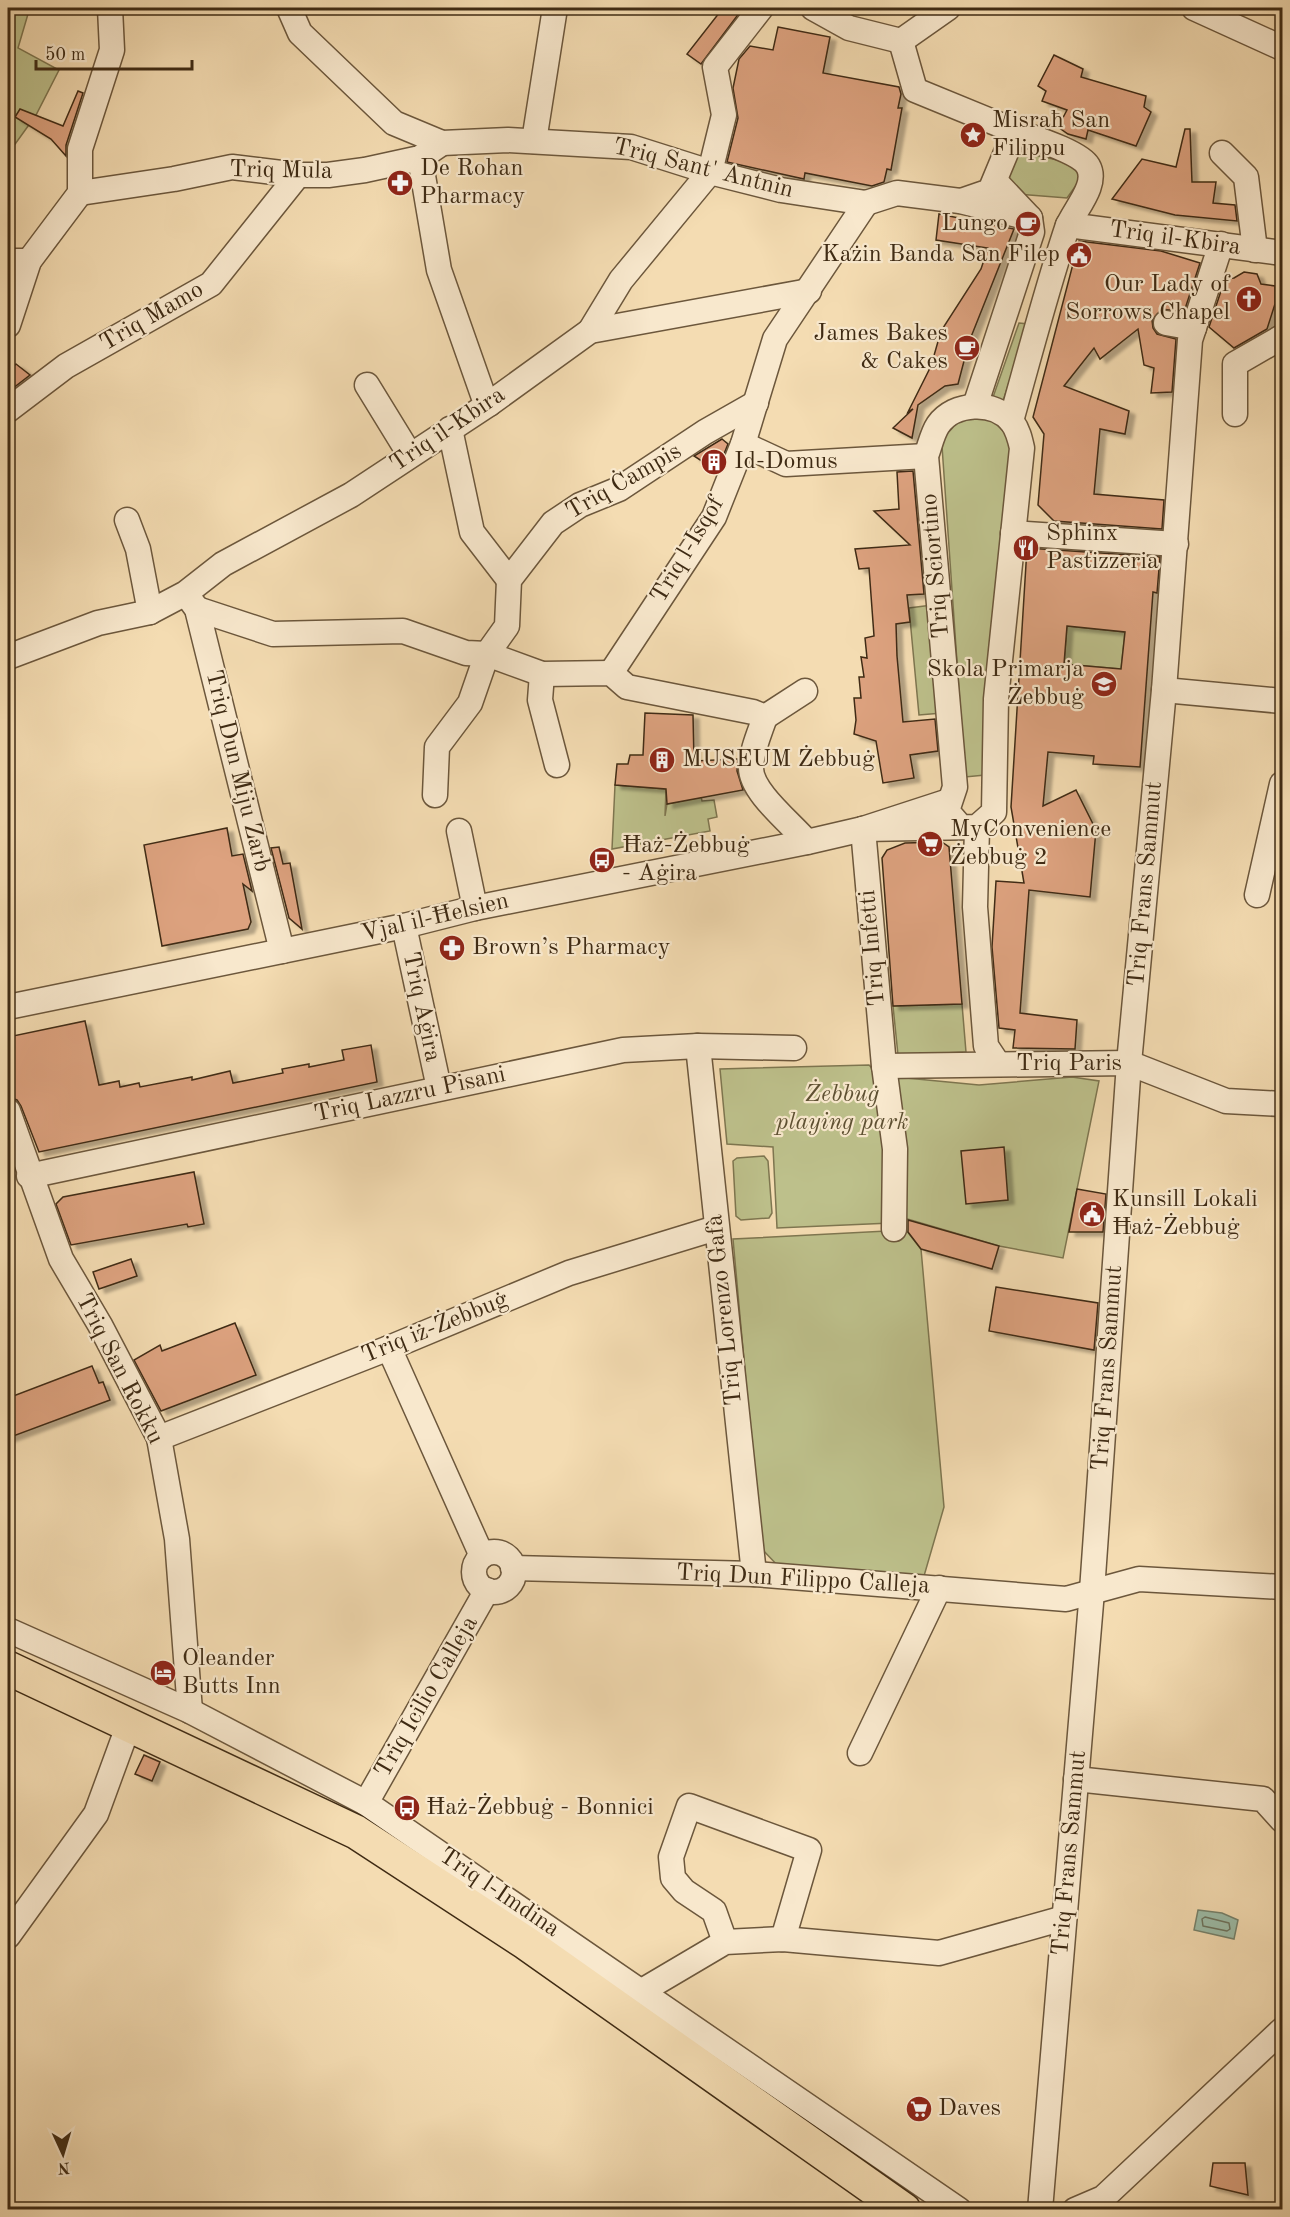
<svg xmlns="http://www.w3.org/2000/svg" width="1290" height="2217" font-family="'Old Standard TT',serif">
  <defs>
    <filter id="shadow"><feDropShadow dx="6" dy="4" stdDeviation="1.5" flood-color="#0004"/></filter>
  </defs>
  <rect width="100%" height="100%" fill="#f4dcb2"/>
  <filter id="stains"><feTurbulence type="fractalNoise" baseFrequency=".00333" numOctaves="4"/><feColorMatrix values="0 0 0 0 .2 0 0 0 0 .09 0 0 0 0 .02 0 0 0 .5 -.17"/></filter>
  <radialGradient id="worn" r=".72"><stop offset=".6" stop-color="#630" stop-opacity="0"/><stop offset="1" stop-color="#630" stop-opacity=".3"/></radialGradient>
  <!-- green -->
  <g fill="#bdc08b" stroke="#7e7650" stroke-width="1.5">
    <polygon points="8,8 21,8 28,14 18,48 59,70 36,115 8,154"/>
    <polygon points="1021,152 1071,163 1080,175 1077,184 1067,198 1017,194 1006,178 1016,154"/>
    <polygon points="1019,323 1028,324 1002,404 992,400"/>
    <polygon points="976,411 1012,433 985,775 965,777 942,446 948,428"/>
    <polygon points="932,605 942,713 919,715 909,608"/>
    <polygon points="1067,626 1125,632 1121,669 1064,664"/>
    <polygon points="698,784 702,801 714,800 717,817 708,819 710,831 612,849 615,785 666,789 665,816 667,804 685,800"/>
    <polygon points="962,1004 966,1052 898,1055 893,1006"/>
    <polygon points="869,1065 881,1077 891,1223 777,1228 773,1147 727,1144 720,1069"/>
    <polygon points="896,1077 979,1085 1072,1077 1099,1081 1063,1258 999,1246 904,1218"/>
    <polygon points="764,1156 768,1161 772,1213 769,1218 741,1220 736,1216 733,1161 737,1158"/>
    <polygon points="906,1230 921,1249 944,1507 924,1576 781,1569 761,1548 733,1239"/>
  </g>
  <!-- water -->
  <polygon fill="#9dbca7" stroke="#77826c" stroke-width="1.5" points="1198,1910 1222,1913 1238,1920 1234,1939 1194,1930"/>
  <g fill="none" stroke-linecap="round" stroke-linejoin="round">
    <!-- shore -->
    <polygon stroke="#6e745e" stroke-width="1.5" points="1205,1917 1229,1923 1230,1929 1227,1931 1203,1926 1202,1919"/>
  </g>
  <!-- building -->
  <g fill="#dda27f" stroke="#3f2b14" stroke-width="1.5" fill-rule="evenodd" filter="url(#shadow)">
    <polygon points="723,8 743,8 701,64 687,54"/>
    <polygon points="778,27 830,37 823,73 899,87 901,94 898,108 902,108 891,170 887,169 884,182 872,186 805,173 804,179 727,162 738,118 733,88 739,59 750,46 773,50"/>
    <polygon points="1054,55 1083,69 1081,77 1146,96 1144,107 1151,112 1136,146 1088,130 1086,139 1068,134 1058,127 1067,110 1042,101 1046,91 1038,86"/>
    <polygon points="78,91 83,93 66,145 66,156 51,139 15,117 20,109 63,126"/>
    <polygon points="1185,129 1190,129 1192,182 1216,182 1213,203 1235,205 1237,221 1175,215 1112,199 1142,159 1176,167"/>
    <polygon points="939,214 1014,229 969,342 958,384 945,386 918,405 912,438 893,428 913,409 908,412 931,366 941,331 981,269 988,248 936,240"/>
    <polygon points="1079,241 1161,251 1200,263 1184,312 1162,309 1152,320 1153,328 1157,334 1176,339 1172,392 1151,393 1154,368 1144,365 1138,329 1100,359 1094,348 1064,386 1129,411 1125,434 1100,429 1094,494 1164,500 1162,529 1054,521 1038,505 1044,434 1033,417"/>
    <polygon points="1244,272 1257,274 1261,284 1275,286 1275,304 1267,329 1234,348 1209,327 1225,279 1234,278"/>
    <polygon points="16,364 30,375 8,392 8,372"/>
    <polygon points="722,439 728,444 717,471 694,456"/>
    <polygon points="913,471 924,594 907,595 910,622 896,624 897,656 903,722 935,719 938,751 910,755 914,778 883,783 876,741 854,734 856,720 854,698 861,698 859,677 864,677 861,657 867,658 865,638 874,636 869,568 859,569 855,549 910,545 874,511 899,509 897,472"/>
    <path d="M 1027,548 L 1160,557 L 1157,593 L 1153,592 L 1140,767 L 1093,764 L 1094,756 L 1048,752 L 1043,806 L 1076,790 L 1096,830 L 1090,897 L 1029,890 L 1020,1013 L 1077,1020 L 1075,1049 L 1013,1048 L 1015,1030 L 999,1028 L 992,947 L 996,881 L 1024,883 L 1011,807 ZM 1067,626 L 1125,632 L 1121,669 L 1064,664 Z"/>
    <polygon points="645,713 693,715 694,761 738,759 737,771 743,790 667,804 666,789 615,785 617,764 628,764 630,755 643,755"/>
    <polygon points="227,828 232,856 243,854 252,891 243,884 251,922 248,929 162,946 144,845"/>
    <polygon points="942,842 949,847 962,1004 893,1006 882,858 887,850 905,843"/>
    <polygon points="279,847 283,864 290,863 302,929 289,918 271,848"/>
    <polygon points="85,1021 99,1085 119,1081 120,1087 139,1083 140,1087 192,1077 192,1080 230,1071 233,1083 283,1073 282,1069 309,1064 309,1067 344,1060 342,1050 371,1045 377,1082 39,1152 21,1106 17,1100 8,1097 8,1037"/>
    <polygon points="1004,1147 1008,1200 966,1204 961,1151"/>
    <polygon points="194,1172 204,1224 188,1227 187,1224 71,1245 56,1204 63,1197"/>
    <polygon points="1077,1189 1106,1194 1103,1232 1069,1232"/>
    <polygon points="908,1220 999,1246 992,1269 921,1249 908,1232"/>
    <polygon points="131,1259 137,1276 99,1289 93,1272"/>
    <polygon points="996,1287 1098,1303 1094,1350 989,1331"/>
    <polygon points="235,1323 256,1375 161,1411 134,1360 160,1345 162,1351"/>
    <polygon points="92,1366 99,1383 103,1382 110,1400 8,1438 8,1398"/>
    <polygon points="144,1755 160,1762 152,1781 135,1774"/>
    <polygon points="1213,2163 1245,2163 1248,2195 1210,2186"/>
  </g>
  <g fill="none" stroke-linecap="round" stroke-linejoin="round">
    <defs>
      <g id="minor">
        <polyline points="289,8 300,33 394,123 442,143 508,140 631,147 710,172 781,190 866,203 897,193 960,201 1030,218"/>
        <polyline points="813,8 849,28 901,41"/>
        <polyline points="1194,8 1282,48"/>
        <polyline points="901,41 915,90 1015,131"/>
        <polyline points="901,41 948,8"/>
        <polyline points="534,141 555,8"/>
        <polyline points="1222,153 1246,177 1255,250"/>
        <polyline points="420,158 439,270 483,395 489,404"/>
        <polyline points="80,193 174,179 232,167 298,175 328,175 365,170 420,158 442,143"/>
        <path d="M 961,201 L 990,191 L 1015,131 C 1031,137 1080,152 1088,166 C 1099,185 1073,211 1067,228 C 1046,291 1029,357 1011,421"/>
        <polyline points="1068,225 1282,253"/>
        <polyline points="8,261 29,261"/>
        <polyline points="1166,323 1194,328"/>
        <polyline points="8,325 29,261 80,193 80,149 112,50 110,8"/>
        <polyline points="590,331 621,280 710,172 724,115 715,67 761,8"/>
        <polyline points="367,385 410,455"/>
        <polyline points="975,406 1032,232 1030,218 995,181"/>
        <polyline points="8,410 66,366 211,284 298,175"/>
        <polyline points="1235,414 1235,364 1282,337"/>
        <polyline points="450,429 472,532 509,580"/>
        <polyline points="743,444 786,464 926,456"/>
        <polyline points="127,520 138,549 150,612"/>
        <polyline points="1013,533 1176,544"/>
        <polyline points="189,598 197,609 282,951"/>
        <polyline points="197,609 273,634 403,631 466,653 487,654 542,674 611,673 627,687 753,712 765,717"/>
        <polyline points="8,657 98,623 150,612 186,593 223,564 351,495 489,404 590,331 809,291"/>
        <polyline points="611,673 714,517 743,444 775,339 866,203"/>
        <polyline points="542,674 540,700 557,765"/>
        <polyline points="1164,690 1282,701"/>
        <path d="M 765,717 C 760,732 751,752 751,768 C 751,792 791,823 807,842"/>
        <polyline points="765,717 805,691"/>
        <polyline points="435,795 437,747 470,703 487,654 507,626 509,580 553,523 580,505 619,489 705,432 756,403"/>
        <polyline points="977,827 975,907 986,1046 998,1064"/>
        <path d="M 863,829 L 977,827 L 994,812 L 996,699 L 1022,448 C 1020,439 1018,430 1012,422 C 994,400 954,402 938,425 C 932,434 930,446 926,456 L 955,787 L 947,811 L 960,826"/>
        <polyline points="863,829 884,1066 895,1149 894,1229"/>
        <polyline points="459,831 475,908"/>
        <polyline points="1257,895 1282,784"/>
        <polyline points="404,926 439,1088"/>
        <polyline points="8,1007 404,926 475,908 807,842 863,829 949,801"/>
        <polyline points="698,1046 754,1574"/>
        <polyline points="884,1066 1129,1063 1226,1101 1282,1104"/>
        <polyline points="8,1111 61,1259 100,1325 159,1438 177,1539 190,1711"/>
        <polyline points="29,1176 623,1050 698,1046 794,1048"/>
        <polyline points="389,1348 482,1556"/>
        <polyline points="159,1438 389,1348 569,1273 716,1228"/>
        <circle cx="494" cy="1572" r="20"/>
        <polyline points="513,1568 754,1574 1066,1599 1139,1579 1282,1587"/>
        <polyline points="8,1630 190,1711 366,1803 959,2210"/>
        <polyline points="860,1753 939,1588"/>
        <polyline points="1076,1779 1263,1799 1282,1820"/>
        <polyline points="366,1803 487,1590"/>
        <polyline points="8,1936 96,1814 129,1724"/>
        <polyline points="725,1942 714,1911 684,1891 673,1878 671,1857 689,1806 809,1850 783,1939"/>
        <polyline points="642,1991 725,1942 783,1939 939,1953 1064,1918"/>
        <polyline points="1040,2210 1092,1591 1129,1063 1164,690 1190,340 1221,244"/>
        <polyline points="1075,2210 1103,2198 1282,2030"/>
      </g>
      <polyline id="highway" points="8,1668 356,1832 526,1943 904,2210"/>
    </defs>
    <!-- minor casing -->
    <use href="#minor" stroke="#6c573c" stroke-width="27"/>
    <!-- highway casing -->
    <use href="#highway" stroke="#3f2b14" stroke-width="36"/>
    <!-- minor -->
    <use href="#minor" stroke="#f8e8cd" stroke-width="24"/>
    <!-- highway -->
    <use href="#highway" stroke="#f4dcb2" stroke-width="33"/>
  </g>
  <!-- icons -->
  <defs>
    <symbol id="sight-disc" viewBox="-11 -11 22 22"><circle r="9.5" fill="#8f2418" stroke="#f8e8cd"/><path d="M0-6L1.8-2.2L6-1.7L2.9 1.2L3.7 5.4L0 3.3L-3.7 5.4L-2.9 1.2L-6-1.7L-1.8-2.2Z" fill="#fff"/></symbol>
    <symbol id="pharmacy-disc" viewBox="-11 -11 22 22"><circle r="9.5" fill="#8f2418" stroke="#f8e8cd"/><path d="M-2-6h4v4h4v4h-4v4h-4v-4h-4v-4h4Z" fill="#fff"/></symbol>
    <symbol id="cafe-disc" viewBox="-11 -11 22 22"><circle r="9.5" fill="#8f2418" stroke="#f8e8cd"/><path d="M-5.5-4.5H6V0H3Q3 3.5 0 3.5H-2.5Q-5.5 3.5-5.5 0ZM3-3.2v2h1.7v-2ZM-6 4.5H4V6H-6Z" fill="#fff"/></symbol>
    <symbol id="civic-disc" viewBox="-11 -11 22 22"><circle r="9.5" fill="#8f2418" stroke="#f8e8cd"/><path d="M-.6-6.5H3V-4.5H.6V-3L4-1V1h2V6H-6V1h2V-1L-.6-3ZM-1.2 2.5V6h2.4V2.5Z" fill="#fff"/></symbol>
    <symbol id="church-disc" viewBox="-11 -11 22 22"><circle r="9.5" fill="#8f2418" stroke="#f8e8cd"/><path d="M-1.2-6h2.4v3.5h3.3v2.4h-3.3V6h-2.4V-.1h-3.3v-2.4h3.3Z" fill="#fff"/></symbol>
    <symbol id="building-disc" viewBox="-11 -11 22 22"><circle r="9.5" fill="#8f2418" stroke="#f8e8cd"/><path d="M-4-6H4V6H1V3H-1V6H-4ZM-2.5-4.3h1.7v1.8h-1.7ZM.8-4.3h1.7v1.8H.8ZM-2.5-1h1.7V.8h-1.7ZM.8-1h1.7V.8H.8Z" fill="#fff"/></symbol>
    <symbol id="restaurant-disc" viewBox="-11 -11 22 22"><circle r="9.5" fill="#8f2418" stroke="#f8e8cd"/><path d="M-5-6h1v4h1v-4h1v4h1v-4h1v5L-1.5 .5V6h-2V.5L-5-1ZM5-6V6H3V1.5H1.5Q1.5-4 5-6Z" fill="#fff"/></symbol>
    <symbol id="school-disc" viewBox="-11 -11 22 22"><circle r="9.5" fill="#8f2418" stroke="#f8e8cd"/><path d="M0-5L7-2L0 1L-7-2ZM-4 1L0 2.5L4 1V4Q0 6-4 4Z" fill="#fff"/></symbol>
    <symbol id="supermarket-disc" viewBox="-11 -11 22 22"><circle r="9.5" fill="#8f2418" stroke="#f8e8cd"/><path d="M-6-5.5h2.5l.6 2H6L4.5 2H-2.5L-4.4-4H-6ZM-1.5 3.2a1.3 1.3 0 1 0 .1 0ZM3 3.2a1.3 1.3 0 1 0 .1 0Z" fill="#fff"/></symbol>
    <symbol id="bus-disc" viewBox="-11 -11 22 22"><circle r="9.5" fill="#8f2418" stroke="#f8e8cd"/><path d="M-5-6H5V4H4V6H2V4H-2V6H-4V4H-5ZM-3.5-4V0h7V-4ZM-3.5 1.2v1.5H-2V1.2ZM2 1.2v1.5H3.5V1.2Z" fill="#fff"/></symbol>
    <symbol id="hotel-disc" viewBox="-11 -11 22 22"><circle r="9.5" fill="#8f2418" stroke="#f8e8cd"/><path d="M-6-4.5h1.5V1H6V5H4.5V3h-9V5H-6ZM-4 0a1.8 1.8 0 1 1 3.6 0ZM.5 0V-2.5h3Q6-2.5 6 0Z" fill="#fff"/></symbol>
  </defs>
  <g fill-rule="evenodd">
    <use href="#sight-disc" x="958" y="120" width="30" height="30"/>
    <use href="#pharmacy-disc" x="385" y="168" width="30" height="30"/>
    <use href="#cafe-disc" x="1013" y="209" width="30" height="30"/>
    <use href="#civic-disc" x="1064" y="240" width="30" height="30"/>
    <use href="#church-disc" x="1234" y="284" width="30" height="30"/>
    <use href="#cafe-disc" x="952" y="333" width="30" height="30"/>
    <use href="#building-disc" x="699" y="447" width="30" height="30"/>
    <use href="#restaurant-disc" x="1011" y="533" width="30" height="30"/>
    <use href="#school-disc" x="1089" y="669" width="30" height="30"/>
    <use href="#building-disc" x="647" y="745" width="30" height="30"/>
    <use href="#supermarket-disc" x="915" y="829" width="30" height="30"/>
    <use href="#bus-disc" x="587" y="845" width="30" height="30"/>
    <use href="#pharmacy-disc" x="437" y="933" width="30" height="30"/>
    <use href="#civic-disc" x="1077" y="1199" width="30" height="30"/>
    <use href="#hotel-disc" x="148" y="1658" width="30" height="30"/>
    <use href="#bus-disc" x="392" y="1793" width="30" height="30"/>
    <use href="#supermarket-disc" x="904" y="2094" width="30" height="30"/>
  </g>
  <g text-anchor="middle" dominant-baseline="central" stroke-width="4.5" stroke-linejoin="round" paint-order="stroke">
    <!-- poi labels -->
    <g font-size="24" fill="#3f2b14" stroke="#f8e8cd" text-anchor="start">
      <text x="992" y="121">Misraħ San<tspan x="992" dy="28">Filippu</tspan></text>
      <text x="420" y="169">De Rohan<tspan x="420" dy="28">Pharmacy</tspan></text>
      <text x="1008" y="224" text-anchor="end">Lungo</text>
      <text x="1060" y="255" text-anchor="end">Każin Banda San Filep</text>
      <text x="1230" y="285" text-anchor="end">Our Lady of<tspan x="1230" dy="28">Sorrows Chapel</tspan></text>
      <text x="948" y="334" text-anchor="end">James Bakes<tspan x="948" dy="28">&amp; Cakes</tspan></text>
      <text x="734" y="462">Id-Domus</text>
      <text x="1046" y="534">Sphinx<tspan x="1046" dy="28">Pastizzeria</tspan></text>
      <text x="1084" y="670" text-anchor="end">Skola Primarja<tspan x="1084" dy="28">Żebbuġ</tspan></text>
      <text x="682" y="760">MUSEUM Żebbuġ</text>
      <text x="950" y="830">MyConvenience<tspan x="950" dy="28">Żebbuġ 2</tspan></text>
      <text x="622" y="846">Ħaż-Żebbuġ<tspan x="622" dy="28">- Aġira</tspan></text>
      <text x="472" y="948">Brown’s Pharmacy</text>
      <text x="1112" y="1200">Kunsill Lokali<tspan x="1112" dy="28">Ħaż-Żebbuġ</tspan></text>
      <text x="182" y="1659">Oleander<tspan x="182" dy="28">Butts Inn</tspan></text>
      <text x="426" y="1808">Ħaż-Żebbuġ - Bonnici</text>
      <text x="938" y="2109">Daves</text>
    </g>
    <!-- street labels -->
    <g font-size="24" fill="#3f2b14" stroke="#f8e8cd">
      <text transform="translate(703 169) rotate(14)">Triq Sant' Antnin</text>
      <text transform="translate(281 171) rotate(1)">Triq Mula</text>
      <text transform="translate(1175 239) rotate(8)">Triq il-Kbira</text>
      <text transform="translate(152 317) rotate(-30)">Triq Mamo</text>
      <text transform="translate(448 430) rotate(-34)">Triq il-Kbira</text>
      <text transform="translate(624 482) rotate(-30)">Triq Ċampis</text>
      <text transform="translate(688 550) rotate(-59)">Triq l-Isqof</text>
      <text transform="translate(936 566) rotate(-95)">Triq Sciortino</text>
      <text transform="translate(237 771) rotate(76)">Triq Dun Miju Zarb</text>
      <text transform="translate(1146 884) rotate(-85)">Triq Frans Sammut</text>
      <text transform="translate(435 918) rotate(-13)">Vjal il-Ħelsien</text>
      <text transform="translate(873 948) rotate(-95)">Triq Infetti</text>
      <text transform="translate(421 1007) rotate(78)">Triq Aġira</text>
      <text x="1069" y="1064">Triq Paris</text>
      <text transform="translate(410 1095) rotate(-12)">Triq Lazzru Pisani</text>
      <text transform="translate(725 1310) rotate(-96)">Triq Lorenzo Gafà</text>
      <text transform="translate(435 1328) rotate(-22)">Triq iż-Żebbuġ</text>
      <text transform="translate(1108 1368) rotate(-86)">Triq Frans Sammut</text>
      <text transform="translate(119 1369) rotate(63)">Triq San Rokku</text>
      <text transform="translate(803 1580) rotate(3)">Triq Dun Filippo Calleja</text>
      <text transform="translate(427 1697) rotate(-60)">Triq Icilio Calleja</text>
      <text transform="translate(1070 1853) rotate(-85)">Triq Frans Sammut</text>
      <text transform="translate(499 1893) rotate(34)">Triq l-Imdina</text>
    </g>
    <!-- park labels -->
    <g font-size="24" font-style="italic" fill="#5e5032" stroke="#f8e8cd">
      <text x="842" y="1095">Żebbuġ<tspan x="842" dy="28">playing park</tspan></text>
    </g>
  </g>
  <!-- margin -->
  <rect width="1290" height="2217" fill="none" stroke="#f4dcb2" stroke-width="30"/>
  <rect x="9" y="9" width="1272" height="2199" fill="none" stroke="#3f2b14" stroke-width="3"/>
  <rect x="15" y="15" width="1260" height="2187" fill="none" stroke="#3f2b14" stroke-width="1.5"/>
  <!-- north arrow -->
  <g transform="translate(63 2154) rotate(176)" stroke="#f8e8cd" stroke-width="4.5" paint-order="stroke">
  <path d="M0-4.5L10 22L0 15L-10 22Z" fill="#3f2b14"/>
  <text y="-9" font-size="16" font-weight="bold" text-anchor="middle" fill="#3f2b14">N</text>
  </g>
  <!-- scale -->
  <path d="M36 60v9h156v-9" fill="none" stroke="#3f2b14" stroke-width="3"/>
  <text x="45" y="60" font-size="18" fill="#3f2b14" stroke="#f8e8cd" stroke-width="4.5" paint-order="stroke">50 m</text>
  <rect width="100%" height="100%" filter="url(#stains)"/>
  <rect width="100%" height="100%" fill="url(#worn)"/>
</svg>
